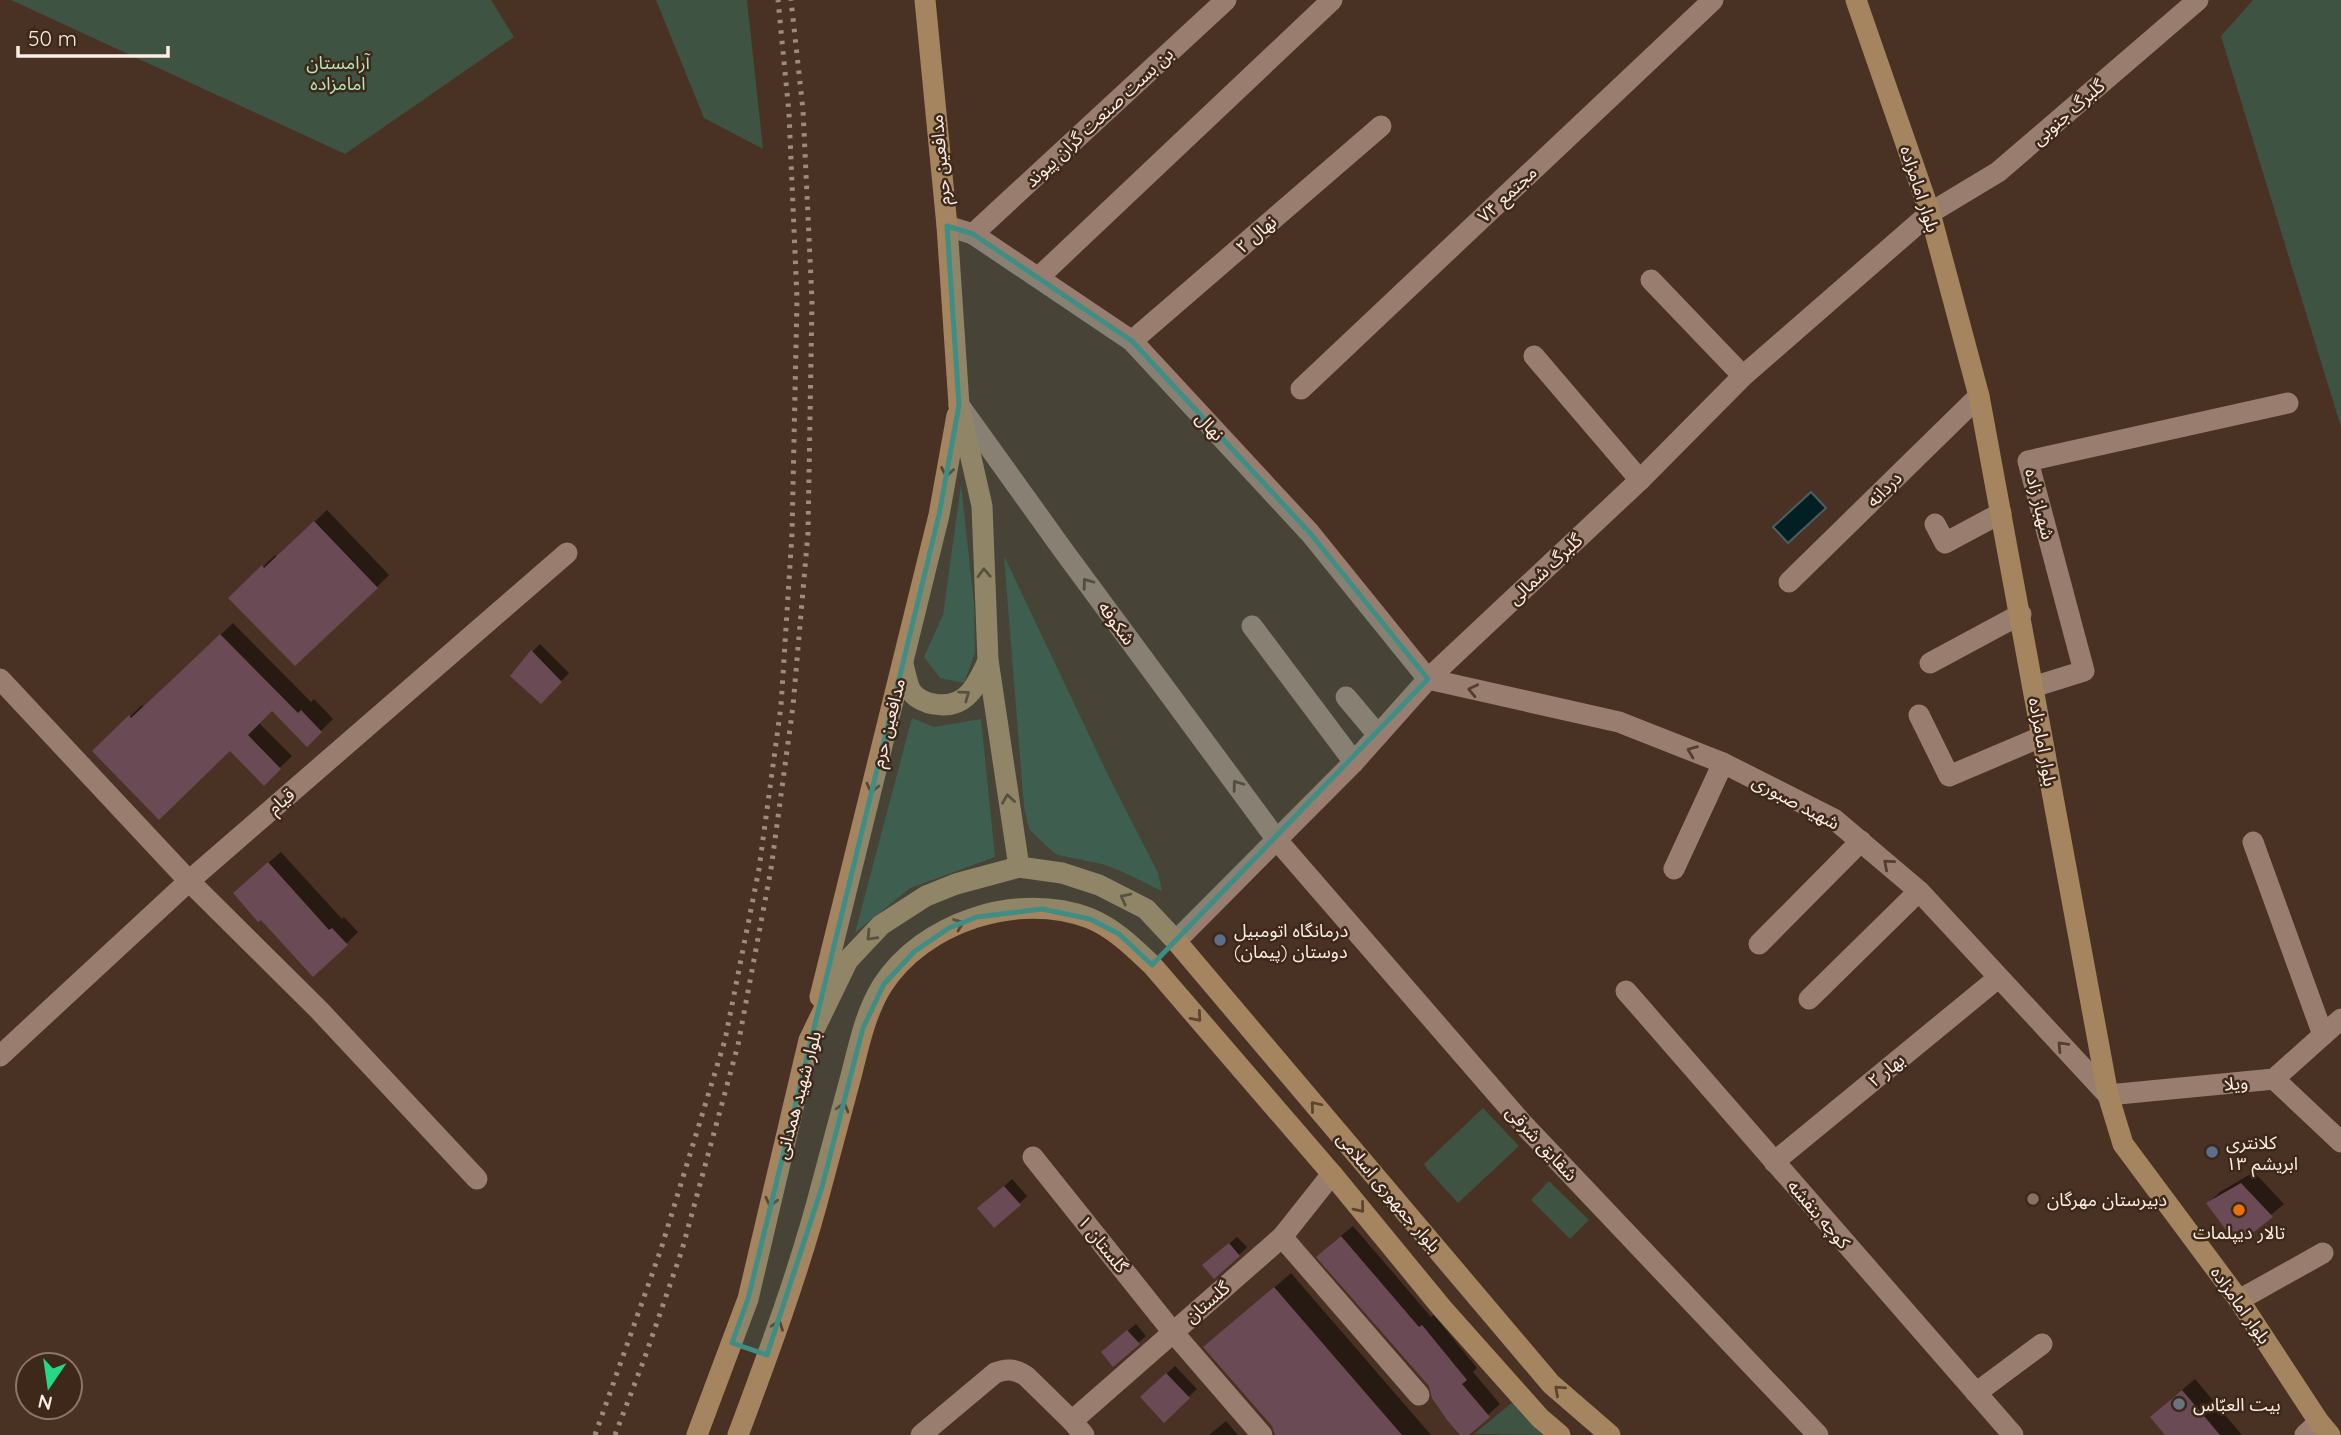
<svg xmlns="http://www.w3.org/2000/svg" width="2341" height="1435" font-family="Quicksand,'Noto Sans Arabic',sans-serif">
  <rect width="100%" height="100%" fill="#493224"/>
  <!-- green -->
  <g fill="#3e5341">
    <polygon points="11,0 491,0 514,37 345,154"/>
    <polygon points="656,0 747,0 763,149 704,118"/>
    <polygon points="2253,0 2341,0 2341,427 2221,36"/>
    <polygon points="961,485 974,603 975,653 964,683 940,678 924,657 943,615"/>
    <polygon points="1004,556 1109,777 1158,873 1162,891 1121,871 1102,864 1058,855 1052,851 1029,829 1024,807"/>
    <polygon points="912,718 934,727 981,719 995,857 910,888 855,933"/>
    <polygon points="1483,1108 1519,1146 1458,1203 1427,1169 1424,1164"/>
    <polygon points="1549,1181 1589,1220 1570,1239 1531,1200"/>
    <polygon points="1514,1401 1543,1435 1474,1434"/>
  </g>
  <!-- water -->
  <polygon fill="#022024" stroke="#4d5e5e" stroke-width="2" points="1811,492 1826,508 1788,543 1773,527"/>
  <!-- shadow -->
  <g fill="#0007">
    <polygon points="327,510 389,575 377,587 231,598 275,555 277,557"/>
    <polygon points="233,623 311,702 314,699 333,719 307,745 272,709 258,722 292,756 264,783 230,749 94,751 142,705 144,707"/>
    <polygon points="540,644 569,673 541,702 532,652"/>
    <polygon points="281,852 342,919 344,917 358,932 346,944 261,917 247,881"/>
    <polygon points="2254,1172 2284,1204 2237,1243 2208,1203 2220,1192"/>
    <polygon points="1012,1179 1027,1196 1019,1204 987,1201"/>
    <polygon points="1353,1226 1431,1317 1434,1315 1477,1368 1473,1372 1500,1404 1466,1435 1463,1435 1431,1386 1330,1245"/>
    <polygon points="1237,1237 1247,1247 1239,1255 1212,1258"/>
    <polygon points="1291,1273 1431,1435 1276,1435 1274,1426 1206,1347"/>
    <polygon points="1136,1324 1146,1336 1138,1343 1111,1345"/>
    <polygon points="1175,1366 1197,1389 1164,1420 1142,1397"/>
    <polygon points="2195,1379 2242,1435 2167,1435 2164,1405"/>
    <polygon points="1226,1421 1238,1435 1209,1435"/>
  </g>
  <!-- building -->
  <g fill="#6a4a55">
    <polygon points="314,521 378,588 295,666 228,598 262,565 264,568"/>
    <polygon points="220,634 298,713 301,710 322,732 307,747 272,711 248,735 281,769 264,786 230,751 159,820 92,751 129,715 131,718 177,675"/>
    <polygon points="531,650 562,682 541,704 510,676"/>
    <polygon points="268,862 329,930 332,928 348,945 313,977 261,920 258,922 233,893"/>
    <polygon points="2241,1183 2273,1217 2237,1245 2206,1203"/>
    <polygon points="1004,1186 1021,1205 994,1228 977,1208"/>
    <polygon points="1341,1236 1419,1327 1422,1325 1467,1380 1462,1384 1490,1417 1469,1435 1460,1435 1447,1420 1432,1398 1429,1386 1316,1257"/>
    <polygon points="1229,1243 1240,1256 1214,1279 1202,1265"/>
    <polygon points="1274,1287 1402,1435 1275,1435 1272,1426 1203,1347"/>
    <polygon points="1127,1330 1140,1344 1113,1367 1101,1352"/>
    <polygon points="1166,1373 1190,1398 1164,1423 1140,1397"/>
    <polygon points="2182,1390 2220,1435 2165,1435 2150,1417"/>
  </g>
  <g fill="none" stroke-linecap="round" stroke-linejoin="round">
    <!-- minor -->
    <g stroke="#997e6f" stroke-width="21">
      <polyline points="947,226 973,234 1132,341 1310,533 1428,679 1619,722 1723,763 1834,819 1919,891 2108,1095 2274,1079 2341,1019"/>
      <polyline points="973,234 1226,0"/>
      <polyline points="1039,277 1332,0"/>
      <polyline points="1651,280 1743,376"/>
      <polyline points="1132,341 1381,126"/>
      <polyline points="1534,356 1640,480"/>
      <polyline points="1301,389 1713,0"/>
      <polyline points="959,405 1063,550 1277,840 1523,1124 1818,1435"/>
      <polyline points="1935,524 1945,543 2001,513"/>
      <polyline points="1789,582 1979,396"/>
      <polyline points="1252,626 1354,762"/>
      <polyline points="1930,663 2021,614"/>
      <polyline points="0,679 189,881 320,1011 477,1179"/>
      <polyline points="2033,687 2084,671 2028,461 2288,403"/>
      <polyline points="1346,697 1378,735"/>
      <polyline points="1919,715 1949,776 2041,737"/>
      <polyline points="2253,842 2323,1035"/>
      <polyline points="1674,869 1723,763"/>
      <polyline points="1759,944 1861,841"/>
      <polyline points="1626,991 2013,1435"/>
      <polyline points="1809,999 1919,891"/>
      <polyline points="0,1056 189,881 567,553"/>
      <polyline points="2274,1079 2341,1142"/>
      <polyline points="1033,1157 1172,1331 1262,1435"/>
      <polyline points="1774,1162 1998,978"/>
      <polyline points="1282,1237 1419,1395"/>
      <polyline points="2239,1300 2323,1253"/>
      <polyline points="1976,1393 2042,1344"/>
      <polyline points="1072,1421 1282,1237 1332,1174"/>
      <path d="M 921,1435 L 995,1373 C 1007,1368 1015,1369 1026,1376 L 1072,1421 L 1084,1435"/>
      <polyline points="2305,1435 2319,1422"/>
    </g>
    <!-- tertiary -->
    <polyline stroke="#997e6f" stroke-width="21" points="1176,941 1354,762 1428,679 1640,480 1743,376 1930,213 1998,172 2198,0"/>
    <!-- secondary -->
    <g stroke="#a48560" stroke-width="21">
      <polyline points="925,0 947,226 959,405 982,506 988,660 1019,867"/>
      <polyline points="1856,0 1930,213 1979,396 2108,1095 2123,1144 2239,1300 2319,1422 2330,1435"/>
      <path d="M 903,664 C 905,672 907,684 911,691 C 915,698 926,703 934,704 C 966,710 977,685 988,661"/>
      <polyline points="820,997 939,515 957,415"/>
      <polyline points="697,1435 748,1299 809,1040 848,960 881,925 926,896 956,884 1019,867 1062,873 1099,885 1146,909 1176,941 1551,1384 1610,1435"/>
      <path d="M 738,1435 C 769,1352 800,1269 822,1184 C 832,1148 841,1112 851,1076 C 859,1045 865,1014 882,986 C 923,922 1018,891 1089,918 C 1114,928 1133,947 1152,965 L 1332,1174 L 1442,1308 L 1540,1418 L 1560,1435"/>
    </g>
    <!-- rail -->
    <g stroke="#9e8b80" stroke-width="5" stroke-dasharray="3.5 7" stroke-linecap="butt">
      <polyline points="595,1435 661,1249 725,1040 759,869 781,706 792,534 797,299 789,113 778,0"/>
      <polyline points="615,1435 645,1357 682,1250 738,1045 771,869 793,706 808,533 812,301 803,110 791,0"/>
    </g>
  </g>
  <!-- one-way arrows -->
  <defs><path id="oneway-chevron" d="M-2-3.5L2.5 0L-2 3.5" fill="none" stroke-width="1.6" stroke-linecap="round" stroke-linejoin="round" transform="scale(1.75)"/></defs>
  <g stroke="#5d442f">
    <use href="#oneway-chevron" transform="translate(947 472) rotate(100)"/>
    <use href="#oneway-chevron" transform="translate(984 573) rotate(-92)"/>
    <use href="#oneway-chevron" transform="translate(965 695) rotate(-36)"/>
    <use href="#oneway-chevron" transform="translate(872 788) rotate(104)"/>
    <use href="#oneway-chevron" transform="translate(1008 799) rotate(-98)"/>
    <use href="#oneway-chevron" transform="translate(1125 898) rotate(-153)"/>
    <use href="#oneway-chevron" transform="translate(959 924) rotate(-21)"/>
    <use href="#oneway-chevron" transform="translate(871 936) rotate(134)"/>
    <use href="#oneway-chevron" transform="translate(1197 1017) rotate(49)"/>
    <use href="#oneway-chevron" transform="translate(1315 1106) rotate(-130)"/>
    <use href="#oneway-chevron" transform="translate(843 1107) rotate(-75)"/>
    <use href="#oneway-chevron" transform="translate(771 1202) rotate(103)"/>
    <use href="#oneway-chevron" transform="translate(1360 1208) rotate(51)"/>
    <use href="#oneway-chevron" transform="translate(778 1325) rotate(-70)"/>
    <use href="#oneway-chevron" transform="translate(1559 1390) rotate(-138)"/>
  </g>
  <g stroke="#553e2f">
    <use href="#oneway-chevron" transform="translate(1087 583) rotate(-126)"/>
    <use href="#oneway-chevron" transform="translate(1473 690) rotate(-167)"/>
    <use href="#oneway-chevron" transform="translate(1692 751) rotate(-158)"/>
    <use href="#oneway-chevron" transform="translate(1237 785) rotate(-126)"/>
    <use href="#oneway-chevron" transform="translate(1888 864) rotate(-139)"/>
    <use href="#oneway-chevron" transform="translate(2062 1046) rotate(-133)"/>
  </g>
  <!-- marked area -->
  <path fill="#3f8e86" fill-opacity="0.2" stroke="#3f8e86" stroke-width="5" stroke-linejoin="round" d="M 947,226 L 973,234 L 1132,341 L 1310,533 L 1428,679 L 1152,965 L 1119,934 L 1090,919 L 1042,909 L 977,917 L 949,928 L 915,951 L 884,984 L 863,1028 L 822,1187 L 767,1355 L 732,1343 L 748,1299 L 939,515 L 959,405 Z"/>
  <!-- markers -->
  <g fill="#5c6f8a" stroke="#3e281a" stroke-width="2.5">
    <circle cx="1220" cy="940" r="7"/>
    <circle cx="2212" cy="1152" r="7"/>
  </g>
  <circle fill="#8d6e63" stroke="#3e281a" stroke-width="2.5" cx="2033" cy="1199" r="7"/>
  <circle fill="#e8710a" stroke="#3e281a" stroke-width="2.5" cx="2239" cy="1210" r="7"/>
  <circle fill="#6b7280" stroke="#3e281a" stroke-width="2.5" cx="2179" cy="1404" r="7"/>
  <g text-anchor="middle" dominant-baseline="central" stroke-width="5" stroke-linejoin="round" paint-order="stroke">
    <!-- park labels -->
    <g font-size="18" fill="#b5e6bc" stroke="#3e281a">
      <text x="338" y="62">آرامستان<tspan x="338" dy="21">امامزاده</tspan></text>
    </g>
    <!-- street labels -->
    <g font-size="18" fill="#fdeee5" stroke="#3e281a">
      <text transform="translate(2068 112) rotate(-41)">گلبرگ جنوبی</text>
      <text transform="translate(1099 117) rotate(-43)">بن بست صنعت گران پیوند</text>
      <text transform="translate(940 160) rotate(-95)">مدافعین حرم</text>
      <text transform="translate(1920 189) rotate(72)">بلوار امامزاده</text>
      <text transform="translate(1507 194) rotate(-43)">مجتمع ۷۴</text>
      <text transform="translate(1256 234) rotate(-41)">نهال ۲</text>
      <text transform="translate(1210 426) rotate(47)">نهال</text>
      <text transform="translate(1884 489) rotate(-45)">دردانه</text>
      <text transform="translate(2040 504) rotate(76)">شهباز زاده</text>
      <text transform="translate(1545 569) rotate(-43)">گلبرگ شمالی</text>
      <text transform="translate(1117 623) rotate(54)">شکوفه</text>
      <text transform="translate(888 723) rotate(-76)">مدافعین حرم</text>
      <text transform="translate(2043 742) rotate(80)">بلوار امامزاده</text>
      <text transform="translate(281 801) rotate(-41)">قیام</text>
      <text transform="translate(1796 802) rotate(28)">شهید صبوری</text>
      <text transform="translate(1886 1070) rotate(-39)">بهار ۲</text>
      <text transform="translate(2236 1083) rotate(-5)">ویلا</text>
      <text transform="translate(798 1095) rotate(-75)">بلوار شهید همدانی</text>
      <text transform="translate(1542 1143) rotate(47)">شقایق شرقی</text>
      <text transform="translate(1389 1192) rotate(50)">بلوار جمهوری اسلامی</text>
      <text transform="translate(1819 1214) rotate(49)">کوچه بنفشه</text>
      <text transform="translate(1103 1244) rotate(51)">گلستان ۱</text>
      <text transform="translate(1207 1302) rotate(-41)">گلستان</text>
      <text transform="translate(2241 1305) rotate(55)">بلوار امامزاده</text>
    </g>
    <!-- poi labels -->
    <g font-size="18" fill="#fdeee5" stroke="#3e281a" text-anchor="start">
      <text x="1234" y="930">درمانگاه اتومبیل<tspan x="1234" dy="21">دوستان (پیمان)</tspan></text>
      <text x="2226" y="1142">کلانتری<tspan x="2226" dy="21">۱۳ ابریشم</tspan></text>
      <text x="2047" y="1199">دبیرستان مهرگان</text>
      <text x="2239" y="1232" text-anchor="middle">تالار دیپلمات</text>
      <text x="2193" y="1404">بیت العبّاس</text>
    </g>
  </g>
  <!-- north arrow -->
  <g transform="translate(49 1386) rotate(193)"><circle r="33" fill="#3e281a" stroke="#8a776b" stroke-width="2"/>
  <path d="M0-5L12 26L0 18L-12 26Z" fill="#23d886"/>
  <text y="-10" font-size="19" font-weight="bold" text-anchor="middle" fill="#fdeee5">N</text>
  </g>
  <!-- scale -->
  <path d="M18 46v10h150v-10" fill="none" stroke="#fdeee5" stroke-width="3.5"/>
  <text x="28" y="46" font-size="21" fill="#fdeee5" stroke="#3e281a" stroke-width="5" paint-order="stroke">50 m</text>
</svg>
